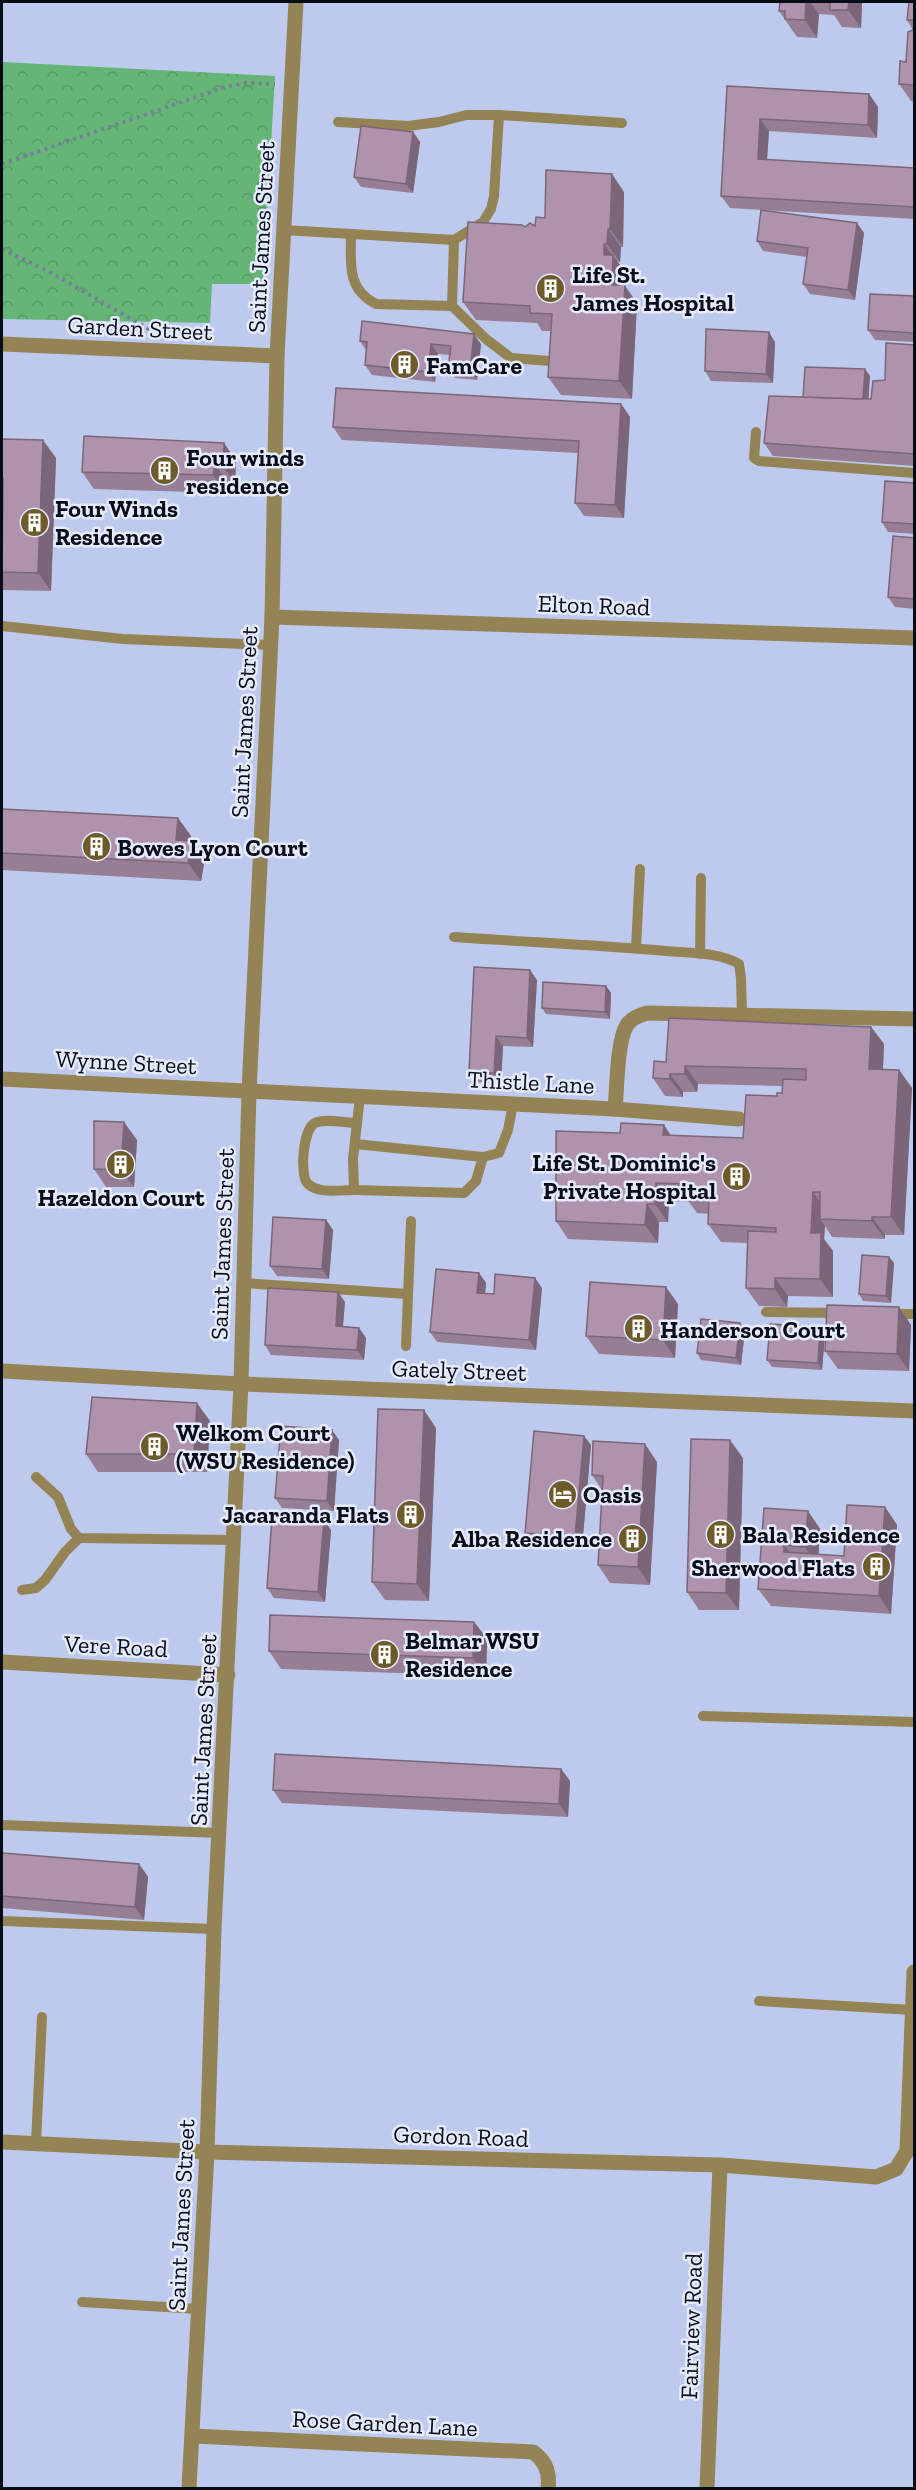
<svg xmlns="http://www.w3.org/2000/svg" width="916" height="2490" font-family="'Zilla Slab',serif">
  <defs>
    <pattern id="forest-crowns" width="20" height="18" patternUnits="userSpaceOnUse" patternTransform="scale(1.5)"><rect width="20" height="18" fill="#65b577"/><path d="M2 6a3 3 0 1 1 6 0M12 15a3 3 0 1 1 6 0" fill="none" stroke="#569a66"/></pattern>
  </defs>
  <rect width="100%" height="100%" fill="#becaed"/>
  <!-- forest -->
  <polygon fill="url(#forest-crowns)" points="2,62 275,76 263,284 212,284 210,323 2,319"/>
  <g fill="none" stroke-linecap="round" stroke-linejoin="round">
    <!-- path -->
    <g stroke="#767f98" stroke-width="4" stroke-dasharray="3 4.5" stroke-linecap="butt">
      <polyline points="2,164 225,87 246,83 275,84"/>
      <polyline points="2,249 48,271 154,332"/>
    </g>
    <!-- service -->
    <g stroke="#948354" stroke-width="10">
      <polyline points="338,122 408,126 439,122 466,115 499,115 622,123"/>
      <polyline points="284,230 454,240 483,222 491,209 494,196 499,115"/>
      <path d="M 351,234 C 351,262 346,289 376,304 L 452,306"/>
      <polyline points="454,240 452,306 486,339 511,358 550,361"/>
      <polyline points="756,432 754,458 759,461 914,473"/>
      <polyline points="2,626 123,639 270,645"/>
      <path d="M 454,937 C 525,942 596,945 666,951 C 689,953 719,952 739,964 L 741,978 L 742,1015"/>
      <polyline points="636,948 640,869"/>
      <polyline points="700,954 701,878"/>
      <polyline points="360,1096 353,1159 354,1190 464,1193 476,1181 483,1157"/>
      <polyline points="355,1144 483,1157 499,1153 508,1130 513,1104"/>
      <path d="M 354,1190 C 340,1190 319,1194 308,1184 C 299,1175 303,1129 315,1123 C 325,1118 346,1123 357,1123"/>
      <polyline points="244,1283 408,1294"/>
      <polyline points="766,1312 839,1313"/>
      <polyline points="891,1314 914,1314"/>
      <polyline points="406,1346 411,1221"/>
      <polyline points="36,1477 58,1497 71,1529 79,1538 234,1540"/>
      <polyline points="22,1590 36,1588 45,1580 65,1552 79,1538"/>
      <polyline points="703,1716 914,1722"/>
      <polyline points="2,1825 221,1833"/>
      <polyline points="2,1921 214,1929"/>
      <polyline points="759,2001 913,2010"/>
      <polyline points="36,2143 42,2017"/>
      <polyline points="82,2302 199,2309"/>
    </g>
    <!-- minor -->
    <g stroke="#948354" stroke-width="15">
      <polyline points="2,344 277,356"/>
      <polyline points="272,617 914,638"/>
      <polyline points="2,1079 615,1109 739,1119"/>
      <path d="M 615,1109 C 617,1089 617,1040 627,1025 C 631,1018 640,1015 647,1013 L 914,1019"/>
      <polyline points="2,1662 228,1675"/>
      <polyline points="2,2142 207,2152 720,2165 876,2177 896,2169 907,2151 914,1972"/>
      <path d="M 193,2436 L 533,2452 C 546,2461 550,2473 548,2488"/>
      <polyline points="189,2488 207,2152 214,1929 241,1384 249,1091 272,617 277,356 296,2"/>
      <polyline points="707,2488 720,2165"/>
    </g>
    <!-- tertiary -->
    <polyline stroke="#948354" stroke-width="15" points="2,1371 241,1384 914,1411"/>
  </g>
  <!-- wall -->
  <g fill="#967e94">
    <polygon points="780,2 862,2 861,28 842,27 834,15 819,14 817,38 797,37 779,11"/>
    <polygon points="915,2 915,102 911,101 899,84 906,62 913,30 907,20"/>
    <polygon points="727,86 869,94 878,107 877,138 769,131 767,160 915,168 915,219 730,208 721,196"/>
    <polygon points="413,132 420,142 413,193 361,187 354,177"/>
    <polygon points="624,192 623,247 621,247 620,262 618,262 626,273 625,286 637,303 632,399 561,395 548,377 551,331 542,331 537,323 476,320 463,302 525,227 535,226 545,218"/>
    <polygon points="864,233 855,300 810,294 803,284 807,257 763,251 757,241"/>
    <polygon points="915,296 915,342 875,340 868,330"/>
    <polygon points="360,341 481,344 477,380 455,378 448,368 450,355 438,354 435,382 372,375 365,365 366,350"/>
    <polygon points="775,342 773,383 711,381 705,371"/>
    <polygon points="915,345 915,466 773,456 764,443 803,397 865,369 870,376 868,399 871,399"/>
    <polygon points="621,404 630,417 624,518 584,516 575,503 578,453 342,440 333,427"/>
    <polygon points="2,439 56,458 51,591 2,590"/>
    <polygon points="224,443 236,461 235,484 227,482 226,493 94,489 82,472"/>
    <polygon points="915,483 915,534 888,532 882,522"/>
    <polygon points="915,538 915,609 895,607 888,597"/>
    <polygon points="2,809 178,818 191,836 190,840 192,841 205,858 201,881 2,870"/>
    <polygon points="537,980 533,1047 503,1046 501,1083 476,1082 469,1072"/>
    <polygon points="606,986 611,993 610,1019 546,1014 542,1008"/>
    <polygon points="871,1027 884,1044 883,1069 899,1070 912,1088 904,1235 885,1235 885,1239 832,1237 825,1226 824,1239 833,1251 833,1297 788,1296 787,1307 759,1306 746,1288 748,1243 721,1242 708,1224 709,1214 697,1213 689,1202 669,1201 668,1222 659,1222 658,1243 568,1239 556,1221 620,1133 664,1125 671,1136 743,1138 777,1096 782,1093 782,1086 698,1084 697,1092 683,1092 683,1097 665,1096 653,1078 666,1062"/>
    <polygon points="137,1140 134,1187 106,1187 94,1169"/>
    <polygon points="326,1220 333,1230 329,1279 277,1276 270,1266"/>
    <polygon points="889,1257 894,1263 891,1303 863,1301 859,1294"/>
    <polygon points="479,1273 486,1283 485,1294 494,1294 542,1288 536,1350 437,1342 430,1332"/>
    <polygon points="345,1302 343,1326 359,1328 366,1338 364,1360 271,1355 265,1345"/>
    <polygon points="678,1304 675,1358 599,1354 586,1336"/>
    <polygon points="899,1307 911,1325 909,1371 838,1369 825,1351"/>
    <polygon points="820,1327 825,1334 822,1370 772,1367 767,1360"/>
    <polygon points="745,1330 741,1365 701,1360 697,1353"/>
    <polygon points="210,1421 207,1472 98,1472 86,1454"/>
    <polygon points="436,1428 429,1601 385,1600 372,1582"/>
    <polygon points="584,1436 591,1445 582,1547 532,1543 525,1533"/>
    <polygon points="339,1440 334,1511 282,1508 275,1498"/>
    <polygon points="743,1458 739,1610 699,1610 687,1592"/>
    <polygon points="657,1462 650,1585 610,1583 598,1565 602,1490 592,1475"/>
    <polygon points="885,1507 897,1525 891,1614 771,1606 758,1589 764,1508 808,1511 820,1529 818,1554 844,1556"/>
    <polygon points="331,1530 325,1602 274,1598 267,1588"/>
    <polygon points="474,1622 487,1639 486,1676 281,1669 269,1651"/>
    <polygon points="561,1769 570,1781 568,1817 282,1803 273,1790"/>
    <polygon points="2,1853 139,1864 148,1877 144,1920 2,1908"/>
  </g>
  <!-- shaded-wall -->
  <g fill="#7a6678">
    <polygon points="806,2 810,2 819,14 817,38 805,20"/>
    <polygon points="849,2 862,2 861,28 848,10"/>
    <polygon points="869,94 878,107 877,138 868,125"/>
    <polygon points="760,119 769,131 766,172 758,159"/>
    <polygon points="413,132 420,142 413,193 406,184"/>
    <polygon points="612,174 624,192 623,247 610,229"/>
    <polygon points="857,223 864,233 855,300 848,290"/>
    <polygon points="608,229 621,247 620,262 607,244"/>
    <polygon points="604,244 626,273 625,286 637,303 632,399 619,381 612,285 604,255"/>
    <polygon points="769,332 775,342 773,383 766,374"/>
    <polygon points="474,334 481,344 477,380 470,370"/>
    <polygon points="431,344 438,354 435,382 428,372"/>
    <polygon points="865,369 870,376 868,406 863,399"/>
    <polygon points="621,404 630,417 624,518 615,505"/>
    <polygon points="43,440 56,458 51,591 38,573"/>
    <polygon points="224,443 236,461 235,484 223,466"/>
    <polygon points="215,464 227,482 226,493 213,475"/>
    <polygon points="178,818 191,836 188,858 176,840"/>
    <polygon points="192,841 205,858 201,881 188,863"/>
    <polygon points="530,970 537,980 533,1047 527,1038"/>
    <polygon points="606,986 611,993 610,1019 605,1012"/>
    <polygon points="871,1027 884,1044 882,1087 869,1069"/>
    <polygon points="496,1036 503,1046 501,1083 494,1073"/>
    <polygon points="685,1066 698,1084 697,1092 685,1074"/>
    <polygon points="899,1070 912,1088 904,1235 891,1217"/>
    <polygon points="670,1074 683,1092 683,1097 670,1079"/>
    <polygon points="124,1122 137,1140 134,1187 121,1170"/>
    <polygon points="664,1125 676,1143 663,1135"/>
    <polygon points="656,1183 669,1201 668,1222 655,1204"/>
    <polygon points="813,1192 825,1210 820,1219 825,1226 824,1239 833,1251 833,1297 820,1279 811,1233"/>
    <polygon points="647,1204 659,1222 658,1243 645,1225"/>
    <polygon points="872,1217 885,1235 885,1239 872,1221"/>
    <polygon points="326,1220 333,1230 329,1279 322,1269"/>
    <polygon points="889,1257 894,1263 891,1303 886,1296"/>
    <polygon points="479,1273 486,1283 484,1303 477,1293"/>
    <polygon points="535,1278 542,1288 536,1350 529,1340"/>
    <polygon points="775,1278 788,1296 787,1307 775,1289"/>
    <polygon points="666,1287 678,1304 675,1358 663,1340"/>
    <polygon points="338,1292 345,1302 342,1336 336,1326"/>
    <polygon points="899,1307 911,1325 909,1371 897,1354"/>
    <polygon points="740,1323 745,1330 741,1365 736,1358"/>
    <polygon points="820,1327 825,1334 822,1370 818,1363"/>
    <polygon points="359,1328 366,1338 364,1360 357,1350"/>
    <polygon points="197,1403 210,1421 207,1472 194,1454"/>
    <polygon points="424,1410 436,1428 429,1601 417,1584"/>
    <polygon points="332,1430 339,1440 334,1511 327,1501"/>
    <polygon points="584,1436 591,1445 582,1547 575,1537"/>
    <polygon points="730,1440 743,1458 739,1610 726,1593"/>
    <polygon points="645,1444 657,1462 650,1585 638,1567"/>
    <polygon points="885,1507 897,1525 891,1614 879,1596"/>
    <polygon points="808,1511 820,1529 818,1565 805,1547"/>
    <polygon points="324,1520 331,1530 325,1602 318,1592"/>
    <polygon points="784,1545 797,1563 784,1552"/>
    <polygon points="474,1622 487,1639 486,1676 473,1658"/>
    <polygon points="561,1769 570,1781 568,1817 559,1804"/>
    <polygon points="139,1864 148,1877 144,1920 135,1907"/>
  </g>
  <!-- building -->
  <g fill="#af92ac" stroke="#7a6678" stroke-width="1.5">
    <polygon points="780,2 806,2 805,20 785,19 785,11 779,11"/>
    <polygon points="830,2 849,2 848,10 830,10"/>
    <polygon points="909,2 915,2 915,85 899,84 900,61 906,62 908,32 913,30 914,20 907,20"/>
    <polygon points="727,86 869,94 868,125 760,119 758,159 915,168 915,207 721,196"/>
    <polygon points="361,126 413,132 406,184 354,177"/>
    <polygon points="546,170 612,174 610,229 608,229 607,244 604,244 604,255 613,255 612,285 625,285 619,381 548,377 552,314 530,313 530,306 463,302 468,222 522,225 525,227 530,223 535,226 536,217 545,218"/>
    <polygon points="761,210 857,223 848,290 803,284 808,248 757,241"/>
    <polygon points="870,294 915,296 915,333 868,330"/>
    <polygon points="362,321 474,334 470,370 448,368 451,346 431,344 428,372 365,365 367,342 360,341"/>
    <polygon points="706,329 769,332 766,374 705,371"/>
    <polygon points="886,343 915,345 915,454 764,443 769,396 871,399 873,381 885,380"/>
    <polygon points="805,367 865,369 863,399 803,397"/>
    <polygon points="336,388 621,404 615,505 575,503 579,441 333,427"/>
    <polygon points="84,436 224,443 223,466 215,464 213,475 82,472"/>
    <polygon points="2,439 43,440 38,573 2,572 3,478 2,478"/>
    <polygon points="885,481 915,483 915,524 882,522"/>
    <polygon points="893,536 915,538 915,599 888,597"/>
    <polygon points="2,809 178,818 176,840 192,841 188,863 2,853"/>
    <polygon points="474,967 530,970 527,1038 496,1036 494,1073 469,1072"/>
    <polygon points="543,982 606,986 605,1012 542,1008"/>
    <polygon points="669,1018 871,1027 869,1069 899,1070 891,1217 872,1217 872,1221 820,1219 820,1192 813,1192 811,1233 821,1233 820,1279 775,1278 775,1289 746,1288 748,1231 776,1232 776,1228 708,1224 709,1197 684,1195 685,1184 656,1183 655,1204 647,1204 645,1225 556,1221 556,1131 620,1133 621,1123 664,1125 663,1135 743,1138 746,1095 777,1096 777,1093 782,1093 783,1079 806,1080 806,1069 685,1066 685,1074 670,1074 670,1079 653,1078 654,1061 666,1062"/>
    <polygon points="94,1121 124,1122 121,1170 94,1169"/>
    <polygon points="273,1217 326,1220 322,1269 270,1266"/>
    <polygon points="862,1255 889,1257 886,1296 859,1294"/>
    <polygon points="436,1269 479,1273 477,1293 494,1294 495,1274 535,1278 529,1340 430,1332"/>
    <polygon points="590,1282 666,1287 663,1340 586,1336"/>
    <polygon points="268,1288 338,1292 336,1326 359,1328 357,1350 265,1345"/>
    <polygon points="827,1305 899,1307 897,1354 825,1351"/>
    <polygon points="701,1319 740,1323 736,1358 697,1353"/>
    <polygon points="770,1324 820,1327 818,1363 767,1360"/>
    <polygon points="92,1397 197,1403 194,1454 86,1454"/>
    <polygon points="378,1409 424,1410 417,1584 372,1582"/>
    <polygon points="281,1426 332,1430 327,1501 275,1498"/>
    <polygon points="534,1431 584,1436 575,1537 525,1533"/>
    <polygon points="691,1439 730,1440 726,1593 687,1592"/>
    <polygon points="593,1441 645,1444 638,1567 598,1565 603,1476 592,1475"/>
    <polygon points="847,1505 885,1507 879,1596 758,1589 764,1508 808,1511 805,1547 784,1545 784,1552 844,1556"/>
    <polygon points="272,1517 324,1520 318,1592 267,1588"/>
    <polygon points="270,1615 474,1622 473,1658 269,1651"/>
    <polygon points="275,1754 561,1769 559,1804 273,1790"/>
    <polygon points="2,1853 139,1864 135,1907 2,1896"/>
  </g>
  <!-- icons -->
  <defs>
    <symbol id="building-disc" viewBox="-11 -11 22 22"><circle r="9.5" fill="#6d5b29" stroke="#e5ebfd"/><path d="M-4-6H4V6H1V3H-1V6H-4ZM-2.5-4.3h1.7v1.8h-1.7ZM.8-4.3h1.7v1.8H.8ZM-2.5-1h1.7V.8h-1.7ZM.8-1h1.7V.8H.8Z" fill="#fff"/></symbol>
    <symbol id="hotel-disc" viewBox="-11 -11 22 22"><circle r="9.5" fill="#6d5b29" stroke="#e5ebfd"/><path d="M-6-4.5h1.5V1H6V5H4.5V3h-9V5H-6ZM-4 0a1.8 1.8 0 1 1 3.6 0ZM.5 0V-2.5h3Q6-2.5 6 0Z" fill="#fff"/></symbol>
  </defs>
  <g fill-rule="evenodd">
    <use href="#building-disc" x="534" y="272" width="33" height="33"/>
    <use href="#building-disc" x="388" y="348" width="33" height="33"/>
    <use href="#building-disc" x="148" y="454" width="33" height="33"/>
    <use href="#building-disc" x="18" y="506" width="33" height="33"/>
    <use href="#building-disc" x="80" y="830" width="33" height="33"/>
    <use href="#building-disc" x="104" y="1148" width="33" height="33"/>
    <use href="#building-disc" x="720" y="1160" width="33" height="33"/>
    <use href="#building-disc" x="622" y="1312" width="33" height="33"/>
    <use href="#building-disc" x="138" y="1430" width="33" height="33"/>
    <use href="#hotel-disc" x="546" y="1478" width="33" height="33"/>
    <use href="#building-disc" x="394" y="1498" width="33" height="33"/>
    <use href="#building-disc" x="704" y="1518" width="33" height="33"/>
    <use href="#building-disc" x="616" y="1522" width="33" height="33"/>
    <use href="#building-disc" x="860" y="1550" width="33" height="33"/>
    <use href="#building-disc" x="368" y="1638" width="33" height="33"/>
  </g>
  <g text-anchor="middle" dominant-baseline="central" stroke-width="5" stroke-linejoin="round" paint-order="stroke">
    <!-- street labels -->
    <g font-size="24" fill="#080c17" stroke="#e5ebfd">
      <text transform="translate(261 237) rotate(-87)">Saint James Street</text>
      <text transform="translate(140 328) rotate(3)">Garden Street</text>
      <text transform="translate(594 605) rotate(2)">Elton Road</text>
      <text transform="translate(244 722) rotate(-87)">Saint James Street</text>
      <text transform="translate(126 1062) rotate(3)">Wynne Street</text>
      <text transform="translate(531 1082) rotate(3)">Thistle Lane</text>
      <text transform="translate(222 1244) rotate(-88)">Saint James Street</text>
      <text transform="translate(459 1370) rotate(2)">Gately Street</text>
      <text transform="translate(116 1646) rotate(3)">Vere Road</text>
      <text transform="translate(203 1730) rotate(-87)">Saint James Street</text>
      <text transform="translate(461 2136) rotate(2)">Gordon Road</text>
      <text transform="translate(181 2215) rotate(-87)">Saint James Street</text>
      <text transform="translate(691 2326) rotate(-88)">Fairview Road</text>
      <text transform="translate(385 2423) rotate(3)">Rose Garden Lane</text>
    </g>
    <!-- poi labels -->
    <g font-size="24" font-weight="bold" fill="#080c17" stroke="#e5ebfd" text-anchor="start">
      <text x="572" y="274">Life St.<tspan x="572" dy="28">James Hospital</tspan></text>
      <text x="426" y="365">FamCare</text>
      <text x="186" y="457">Four winds<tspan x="186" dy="28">residence</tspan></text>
      <text x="55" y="508">Four Winds<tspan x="55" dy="28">Residence</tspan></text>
      <text x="117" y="847">Bowes Lyon Court</text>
      <text x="716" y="1162" text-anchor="end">Life St. Dominic's<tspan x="716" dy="28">Private Hospital</tspan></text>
      <text x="121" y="1197" text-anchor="middle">Hazeldon Court</text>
      <text x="660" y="1329">Handerson Court</text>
      <text x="176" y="1432">Welkom Court<tspan x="176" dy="28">(WSU Residence)</tspan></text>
      <text x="583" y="1494">Oasis</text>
      <text x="389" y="1514" text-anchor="end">Jacaranda Flats</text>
      <text x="742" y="1534">Bala Residence</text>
      <text x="612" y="1538" text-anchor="end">Alba Residence</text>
      <text x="855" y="1567" text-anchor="end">Sherwood Flats</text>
      <text x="405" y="1640">Belmar WSU<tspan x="405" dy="28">Residence</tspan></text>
    </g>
  </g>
  <!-- border -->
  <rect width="916" height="2490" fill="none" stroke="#080c17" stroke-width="6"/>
</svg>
